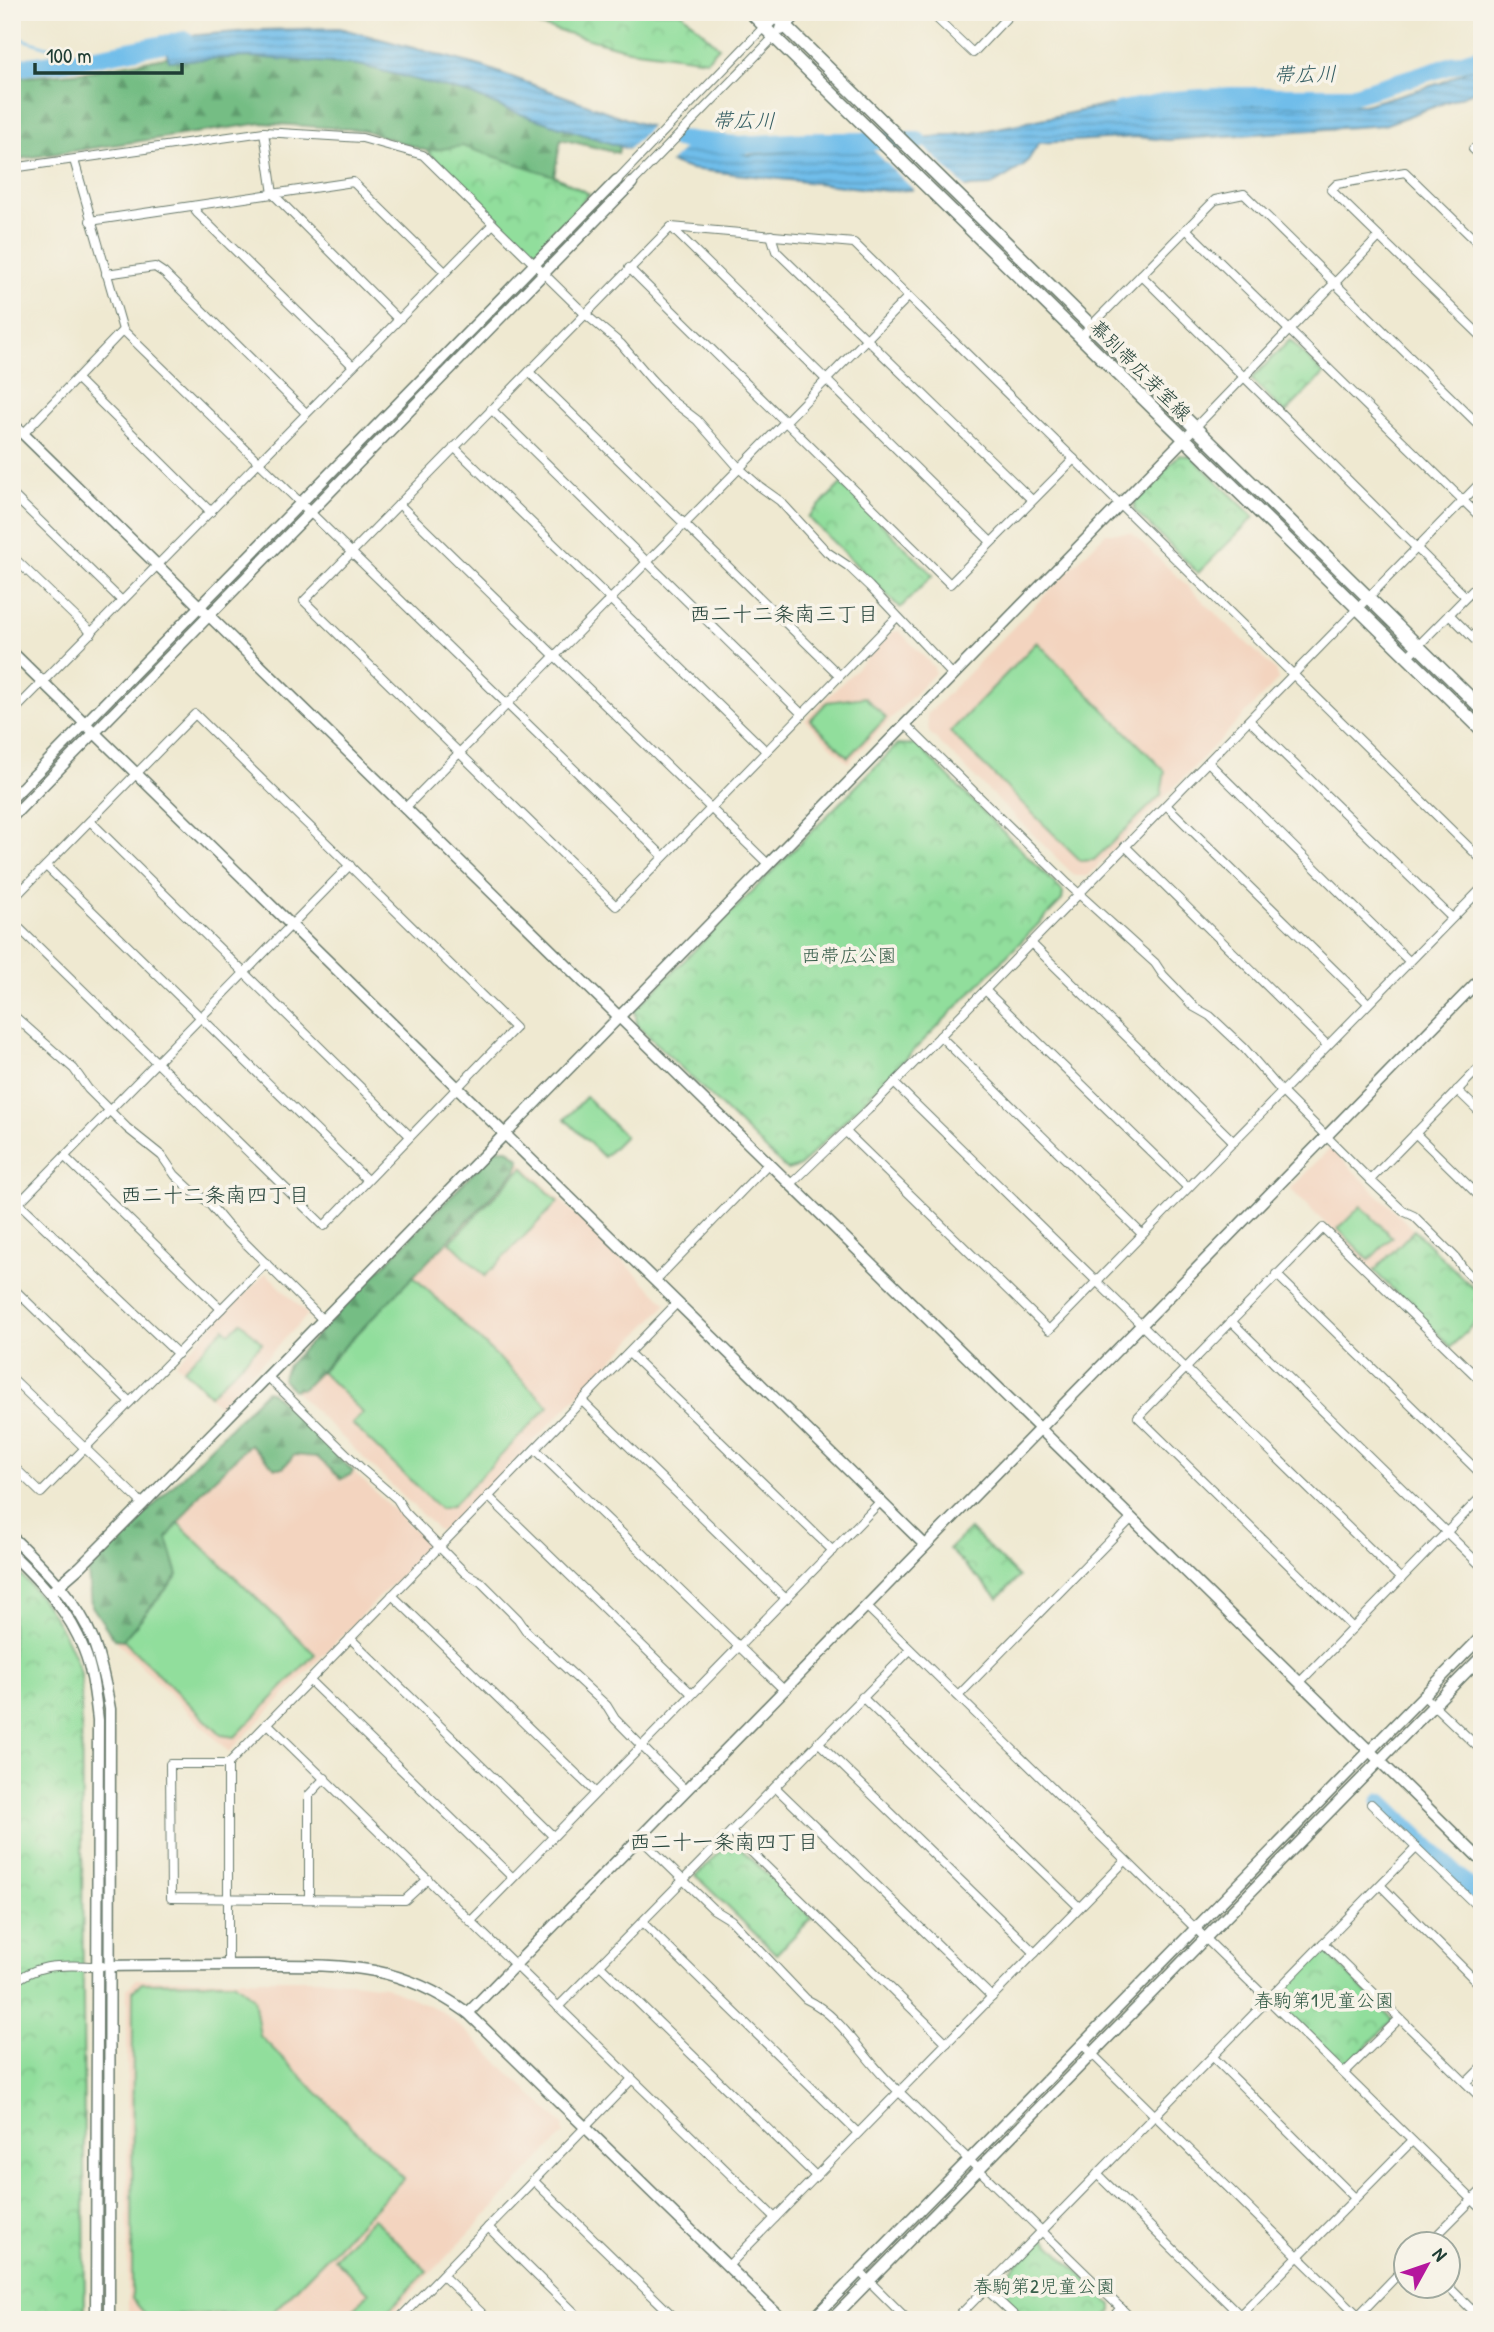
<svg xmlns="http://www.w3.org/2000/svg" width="1494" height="2332" font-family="'Patrick Hand','Klee One',sans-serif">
  <defs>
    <pattern id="forest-firs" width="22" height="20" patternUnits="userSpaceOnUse" patternTransform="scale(1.75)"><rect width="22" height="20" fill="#74bd84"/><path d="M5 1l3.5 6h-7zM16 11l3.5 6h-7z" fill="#5f9b6d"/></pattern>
    <pattern id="park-crowns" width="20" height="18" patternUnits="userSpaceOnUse" patternTransform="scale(1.75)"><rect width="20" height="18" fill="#91de9c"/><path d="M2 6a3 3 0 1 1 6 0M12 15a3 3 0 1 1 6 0" fill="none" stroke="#7dbf87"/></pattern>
    <pattern id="water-rules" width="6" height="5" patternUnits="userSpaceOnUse" patternTransform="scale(1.75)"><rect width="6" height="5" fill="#70bdea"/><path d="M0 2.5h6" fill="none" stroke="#5b9bbe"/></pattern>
  </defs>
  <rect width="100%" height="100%" fill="#f7f3e8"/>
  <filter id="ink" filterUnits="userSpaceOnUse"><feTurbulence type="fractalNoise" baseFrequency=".0143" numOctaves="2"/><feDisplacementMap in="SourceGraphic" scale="14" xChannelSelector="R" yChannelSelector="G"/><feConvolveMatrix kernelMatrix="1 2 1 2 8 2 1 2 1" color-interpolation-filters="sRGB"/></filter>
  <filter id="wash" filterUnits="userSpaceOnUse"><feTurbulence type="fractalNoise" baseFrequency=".00686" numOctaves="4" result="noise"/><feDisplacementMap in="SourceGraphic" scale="28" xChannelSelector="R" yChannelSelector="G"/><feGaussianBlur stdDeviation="1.57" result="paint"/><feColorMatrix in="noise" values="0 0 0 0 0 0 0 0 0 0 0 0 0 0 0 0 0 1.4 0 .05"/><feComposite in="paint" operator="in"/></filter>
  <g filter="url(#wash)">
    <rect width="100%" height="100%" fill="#efe9d1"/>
    <!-- built -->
    <g fill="#f3d4bf">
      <polygon points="1106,533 1132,533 1276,671 1278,680 1088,876 1075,876 929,732 927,715"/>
      <polygon points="899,631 934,667 935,673 848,763 805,720 893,632"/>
      <polygon points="1330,1148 1414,1230 1374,1271 1290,1189"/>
      <polygon points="508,1149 667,1304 448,1529 438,1530 282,1379 288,1365"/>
      <polygon points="266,1273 308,1315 219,1406 176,1363"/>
      <polygon points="266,1391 271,1392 430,1545 229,1752 114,1639 91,1605 88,1572"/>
      <polygon points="137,1979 327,1979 384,1986 440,2010 470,2035 563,2125 564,2134 386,2320 311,2320 309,2318 128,2320 127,1989"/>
    </g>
    <!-- green -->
    <g fill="#91de9c" stroke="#588e68" stroke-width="2">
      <polygon points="1037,642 1165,771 1161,795 1094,860 1081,861 950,732"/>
      <polygon points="865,697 886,718 848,757 810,720 827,702"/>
      <polygon points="586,1097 625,1136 604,1157 565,1119"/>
      <polygon points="523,1167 558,1202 485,1276 450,1242"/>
      <polygon points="1361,1206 1392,1237 1369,1260 1338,1229"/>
      <polygon points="413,1276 549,1406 452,1506 440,1509 352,1424 363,1413 321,1371"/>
      <polygon points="241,1322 262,1343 210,1395 183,1369 224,1328 229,1333"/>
      <polygon points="178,1523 315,1654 235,1737 221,1735 123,1640 178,1575 166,1538"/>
      <polygon points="234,1982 254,1998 260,2036 404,2178 272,2313 146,2315 132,2299 133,1991 142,1983"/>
      <polygon points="373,2218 427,2271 379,2320 343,2320 369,2293 334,2258"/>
    </g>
    <!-- forest -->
    <g fill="url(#forest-firs)" stroke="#4a7d5c" stroke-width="2">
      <polygon points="188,53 345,55 623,136 618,153 561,139 554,176 589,194 538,250 528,251 427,151 363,130 262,123 12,160 12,78 85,72"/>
      <polygon points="496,1149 508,1149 520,1159 516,1171 304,1388 293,1390 282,1379 288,1365"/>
      <polygon points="266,1391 271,1392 353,1471 350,1475 341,1479 317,1457 294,1455 283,1468 275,1468 250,1444 203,1490 167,1538 178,1575 123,1640 114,1639 91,1605 88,1572"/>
    </g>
    <!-- park -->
    <g fill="url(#park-crowns)" stroke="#588e68" stroke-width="2">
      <polygon points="490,12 681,12 719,47 707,60 629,50"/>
      <polygon points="462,146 554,176 589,194 538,250 528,251 427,151"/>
      <polygon points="1290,340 1324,374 1285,413 1251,379"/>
      <polygon points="1179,455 1191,456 1254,517 1198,573 1134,510 1135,501"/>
      <polygon points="841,484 933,575 900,608 808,517"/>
      <polygon points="898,744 917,745 1063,892 1062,900 800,1166 787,1170 637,1025 635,1010"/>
      <polygon points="1414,1230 1482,1297 1482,1315 1451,1347 1374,1271"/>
      <polygon points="970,1529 1019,1577 998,1598 949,1549"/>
      <path d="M 12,1566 C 45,1598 66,1631 81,1673 L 85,2320 L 12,2320 Z"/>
      <polygon points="732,1840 812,1918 776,1954 696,1876"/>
      <polygon points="1324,1949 1393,2020 1349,2064 1342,2067 1276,2002 1276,1997"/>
      <polygon points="1042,2238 1045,2239 1112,2305 1112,2311 1104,2320 1023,2320 996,2293 995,2286"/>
    </g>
    <!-- water -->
    <polygon fill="url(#water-rules)" stroke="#487d8f" stroke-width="2" points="339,28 484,67 638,123 748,155 974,133 1109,105 1364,105 1441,83 1482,63 1482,89 1384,125 1168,140 1136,137 1039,143 1025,165 990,186 888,191 690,169 508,110 470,94 359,65 250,57 169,61 162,38 263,30"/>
    <!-- pier -->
    <g fill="#efe9d1">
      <polygon points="653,124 696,136 668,165 627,151"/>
      <polygon points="914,136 969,191 917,193 864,141"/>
    </g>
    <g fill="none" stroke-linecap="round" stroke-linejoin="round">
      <!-- stream -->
      <polyline stroke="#70bdea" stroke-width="2.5" points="12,36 86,59"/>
      <!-- river -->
      <g stroke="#70bdea" stroke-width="18">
        <polyline points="12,68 86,59 185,40"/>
        <polyline points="1121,110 1174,100 1231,96 1351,96 1482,56"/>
        <polyline points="677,139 737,145 809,141 918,141"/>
        <polyline points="1381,1802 1482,1900"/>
      </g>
    </g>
  </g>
  <g filter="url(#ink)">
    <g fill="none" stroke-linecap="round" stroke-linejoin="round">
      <defs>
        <g id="street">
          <polyline points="930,12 973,53 1012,12"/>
          <polyline points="264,132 273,194 398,319"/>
          <polyline points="1482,145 1473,149 1482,157"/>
          <polyline points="74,160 123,330 663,856"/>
          <polyline points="12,168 264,132 362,138 423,155 585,314 621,344 651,379 672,401 697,420 739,468 759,486 780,501 827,552 848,566 869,586 953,675"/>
          <polyline points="617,180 764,27"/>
          <polyline points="632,183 774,37"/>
          <polyline points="194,206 197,213 353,366"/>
          <polyline points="90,221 353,182 445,272"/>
          <polyline points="671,227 991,542"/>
          <polyline points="1186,229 1482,519"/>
          <polyline points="771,235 776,251 1032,500"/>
          <polyline points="1482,247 1405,172 1337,184 1331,190 1482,337"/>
          <polyline points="629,268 950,584 1074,459"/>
          <polyline points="106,274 155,267 164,273 306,413"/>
          <polyline points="1141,275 1466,597"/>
          <polyline points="1080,337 1215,200 1244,194 1482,428"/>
          <polyline points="529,372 839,675"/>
          <polyline points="77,379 211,512"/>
          <polyline points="491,409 802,714"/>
          <polyline points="23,434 123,330"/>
          <polyline points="1184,439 1379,237"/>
          <polyline points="454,447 766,751"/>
          <polyline points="12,494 122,601"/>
          <polyline points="399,504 768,864"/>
          <polyline points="12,556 92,633"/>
          <polyline points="1449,614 1482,647"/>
          <polyline points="897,617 616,906 304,601 671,227 854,243 1482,860"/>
          <polyline points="1407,657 1482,581"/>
          <polyline points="12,713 493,224"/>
          <polyline points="1250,721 1452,918"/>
          <polyline points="905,724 1068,884 1155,963 1163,975 1194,1007 1210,1016 1244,1048 1282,1092 1370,1180 1403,1211 1414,1216 1455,1257 1463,1268 1482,1288"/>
          <polyline points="1208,762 1409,961"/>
          <polyline points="1166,805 1368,1003"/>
          <polyline points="405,808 907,298"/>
          <polyline points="90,821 410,1136"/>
          <polyline points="1125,846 1327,1045"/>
          <polyline points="46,866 367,1180"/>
          <polyline points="12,900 195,714 515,1028 324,1226 12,921"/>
          <polyline points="1031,943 1234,1142"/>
          <polyline points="985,990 1187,1187"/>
          <polyline points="12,1014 74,1069 88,1089 127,1128 162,1156 175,1175 192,1191 207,1201 226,1224 323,1320"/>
          <polyline points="940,1036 1142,1234"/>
          <polyline points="894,1083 1401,1579"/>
          <polyline points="1457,1090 1482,1114"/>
          <polyline points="846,1132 1049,1330 1482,888"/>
          <polyline points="1415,1133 1482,1199"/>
          <polyline points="65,1157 221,1309"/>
          <polyline points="1370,1180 1482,1065"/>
          <polyline points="791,1184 868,1110 1482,481"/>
          <polyline points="19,1203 178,1354"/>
          <polyline points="12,1210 350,865"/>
          <polyline points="1276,1274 1482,1475"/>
          <polyline points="655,1281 769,1163"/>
          <polyline points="12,1287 130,1402"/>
          <polyline points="1231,1321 1482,1567"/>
          <polyline points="629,1353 833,1551"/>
          <polyline points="267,1376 362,1469 397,1499 405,1512 465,1573 481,1582 518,1619 527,1632 607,1706 615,1719 685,1790"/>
          <polyline points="12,1378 143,1504"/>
          <polyline points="582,1401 786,1599"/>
          <polyline points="535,1449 784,1690"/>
          <polyline points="12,1465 41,1493 266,1263"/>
          <polyline points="488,1496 692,1694"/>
          <polyline points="392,1595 595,1792"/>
          <polyline points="866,1606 1482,2209"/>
          <polyline points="1353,1628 1138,1417 1323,1228 1482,1382"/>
          <polyline points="350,1638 553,1836"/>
          <polyline points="309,1680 512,1877"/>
          <polyline points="1299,1683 1482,1496"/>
          <polyline points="1423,1695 1482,1751"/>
          <polyline points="958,1696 1131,1519"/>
          <polyline points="862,1697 1079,1907"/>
          <polyline points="267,1723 775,2218"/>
          <polyline points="818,1742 1035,1953"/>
          <polyline points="228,1764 170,1764 171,1898 405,1900 428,1879"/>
          <polyline points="775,1787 992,1997"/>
          <polyline points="1371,1804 1482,1911"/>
          <polyline points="731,1832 947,2043"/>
          <path d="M 639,1837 L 713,1909 L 731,1920 L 806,1999 C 840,2015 861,2054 887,2080 L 1133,2320"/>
          <polyline points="1381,1886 1482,1987"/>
          <polyline points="309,1898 309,1795 325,1778"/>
          <polyline points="471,1921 881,1501"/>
          <polyline points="642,1922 858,2133"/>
          <polyline points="1323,1943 1482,2099"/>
          <polyline points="228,1965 228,1764 677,1303"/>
          <polyline points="600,1965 816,2176"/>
          <path d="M 12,1984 C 41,1960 66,1966 102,1966"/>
          <polyline points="558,2007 910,1650"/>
          <polyline points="1082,2044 1363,2320"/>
          <polyline points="1213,2057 1355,2198"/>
          <polyline points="1344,2073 1399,2019"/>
          <polyline points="1466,2083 1482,2067"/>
          <polyline points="1097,2174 1240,2315"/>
          <polyline points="533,2180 671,2314 665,2320"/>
          <polyline points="488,2227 582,2320"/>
          <polyline points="1428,2244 1482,2190"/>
          <polyline points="728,2266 1125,1861"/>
          <polyline points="860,2272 908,2320"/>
          <polyline points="442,2275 489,2320"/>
          <polyline points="1448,2286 1482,2320"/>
          <polyline points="986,2289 1019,2320"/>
          <polyline points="398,2320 632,2079"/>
          <polyline points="955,2320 1416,1848"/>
          <polyline points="1110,2320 1121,2308"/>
          <polyline points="1235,2320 1412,2141"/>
          <polyline points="1354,2320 1406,2266"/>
        </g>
        <g id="secondary">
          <polyline points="749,12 764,27"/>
          <polyline points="12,423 1482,1861"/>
          <polyline points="12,652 925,1545"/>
          <polyline points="12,798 617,180"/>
          <polyline points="12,817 632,183"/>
          <path d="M 12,1537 C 43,1567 77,1599 93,1640 C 101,1662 106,1685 110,1709 L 109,2320"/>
          <path d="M 12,1554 C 41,1582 70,1612 84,1650 C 93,1672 95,1696 98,1720 L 96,2320"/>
          <polyline points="50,1593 80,1567 143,1504 1184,439"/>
          <path d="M 111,1966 C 160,1965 210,1965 260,1965 C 343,1965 397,1962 468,2013 L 783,2320"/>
          <polyline points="468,2013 1482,977"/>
          <polyline points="812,2320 1482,1636"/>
          <polyline points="831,2320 1482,1656"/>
        </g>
        <g id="primary">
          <polyline points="779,12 764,27 1482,730"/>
          <polyline points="775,16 1482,709"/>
          <polyline points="781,29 798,12"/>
        </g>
      </defs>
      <!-- street casing -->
      <use href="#street" stroke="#68796b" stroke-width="10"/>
      <!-- secondary casing -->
      <use href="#secondary" stroke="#68796b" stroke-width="13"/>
      <!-- primary casing -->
      <use href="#primary" stroke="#68796b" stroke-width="15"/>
      <!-- street -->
      <use href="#street" stroke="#fff" stroke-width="8"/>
      <!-- secondary -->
      <use href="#secondary" stroke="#fff" stroke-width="10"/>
      <!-- primary -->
      <use href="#primary" stroke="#fff" stroke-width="12"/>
    </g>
  </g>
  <g text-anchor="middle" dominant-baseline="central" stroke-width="7" stroke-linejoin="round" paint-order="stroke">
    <!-- street labels -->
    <g font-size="19" fill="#1f3d34" stroke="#f7f3e8">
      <text transform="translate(1141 370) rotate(45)">幕別帯広芽室線</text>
    </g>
    <!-- park labels -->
    <g font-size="19" fill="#365d49" stroke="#f7f3e8">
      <text x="849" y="955">西帯広公園</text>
      <text x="1324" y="2000">春駒第1児童公園</text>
      <text x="1044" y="2286">春駒第2児童公園</text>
    </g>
    <!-- water labels -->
    <g font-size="21" font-style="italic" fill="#335d62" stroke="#f7f3e8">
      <text transform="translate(1305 74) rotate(-1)">帯広川</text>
      <text transform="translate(744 120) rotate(1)">帯広川</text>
    </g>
    <!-- neighbourhood labels -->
    <g font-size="21" fill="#1f3d34" stroke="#f7f3e8">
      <text x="784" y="613">西二十二条南三丁目</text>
      <text x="215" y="1194">西二十二条南四丁目</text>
      <text x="724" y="1841">西二十一条南四丁目</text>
    </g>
  </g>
  <!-- margin -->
  <rect width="1494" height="2332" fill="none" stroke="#f7f3e8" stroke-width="42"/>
  <!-- north arrow -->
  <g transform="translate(1427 2265) rotate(50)"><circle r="33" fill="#f7f3e8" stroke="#a1aaa0" stroke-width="2"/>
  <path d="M0-5L12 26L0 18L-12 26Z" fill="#b5179e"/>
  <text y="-10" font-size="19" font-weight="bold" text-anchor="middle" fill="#1f3d34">N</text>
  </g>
  <!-- scale -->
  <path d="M35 63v10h147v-10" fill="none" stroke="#1f3d34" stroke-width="3.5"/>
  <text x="46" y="63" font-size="21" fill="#1f3d34" stroke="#f7f3e8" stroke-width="5" paint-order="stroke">100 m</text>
</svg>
